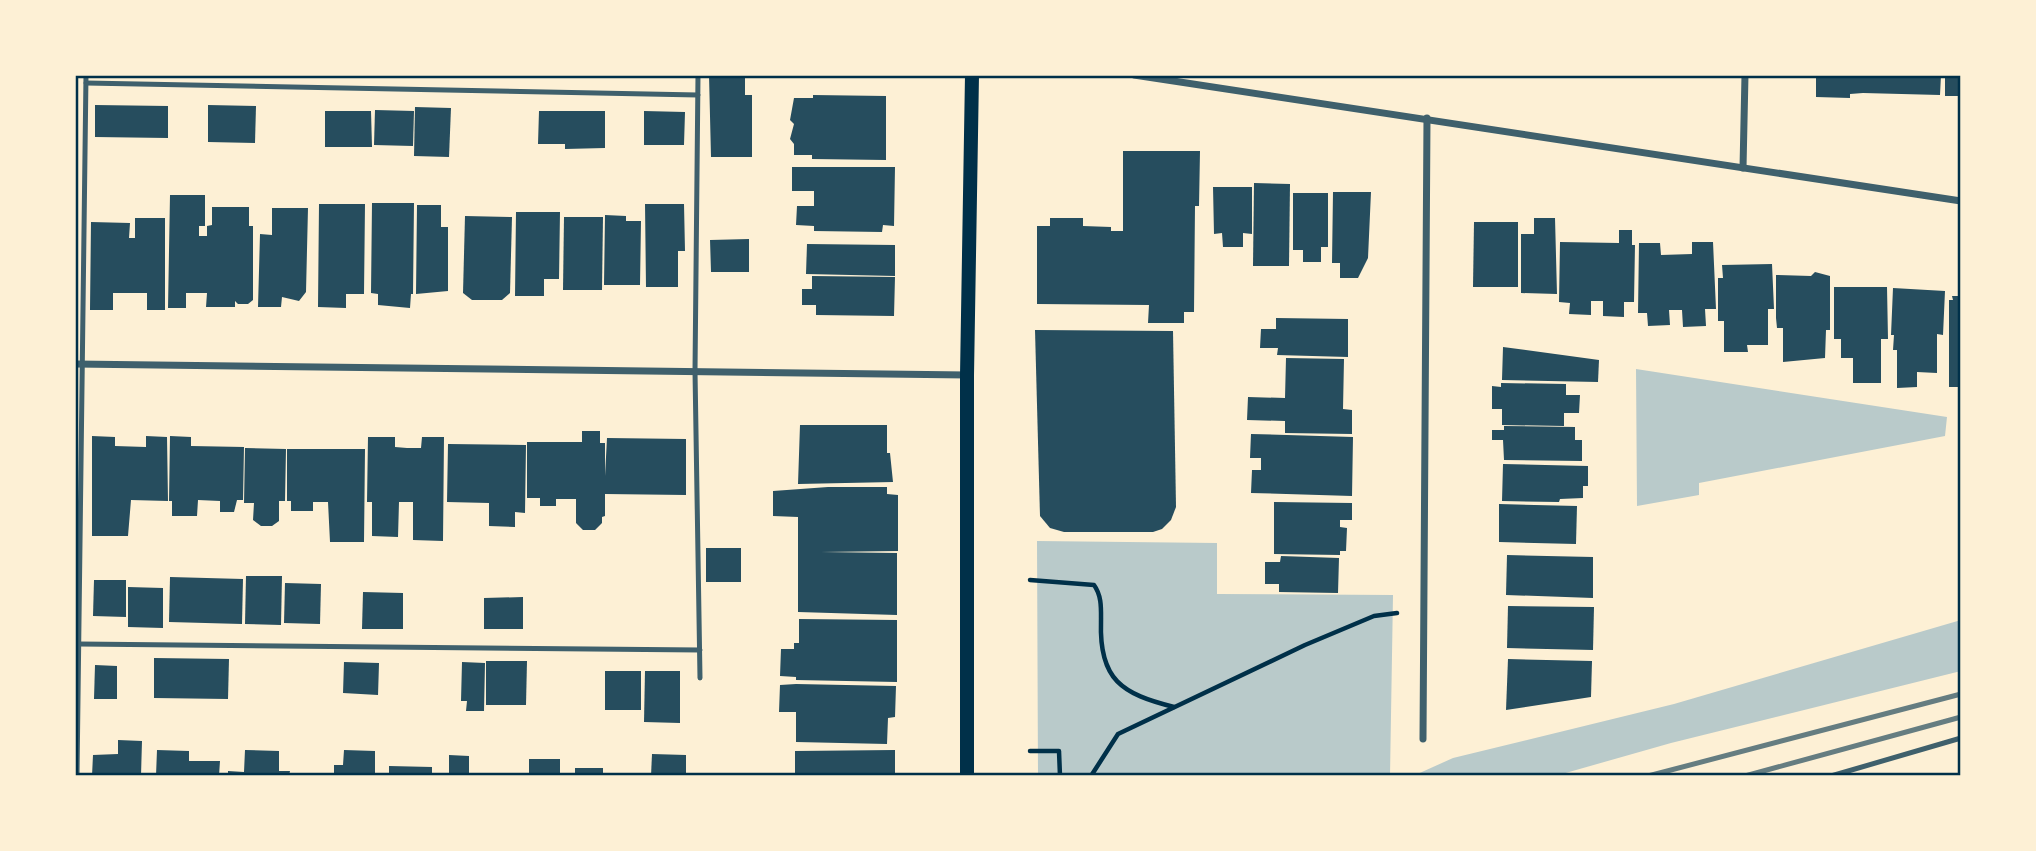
<svg xmlns="http://www.w3.org/2000/svg" width="2036" height="851" font-family="'IBM Plex Sans',sans-serif">
  <rect width="100%" height="100%" fill="#fdf0d5"/>
  <!-- green -->
  <g fill="#b9caca">
    <polygon points="1636,369 1947,417 1945,436 1699,483 1699,495 1637,506"/>
    <polygon points="1037,541 1217,543 1217,594 1393,595 1390,776 1038,776"/>
    <polygon points="1961,620 1961,671 1671,743 1555,776 1413,776 1453,758 1674,704"/>
  </g>
  <!-- building -->
  <g fill="#264d5e">
    <polygon points="709,75 745,75 745,95 752,95 752,157 711,157"/>
    <polygon points="1816,75 1941,75 1940,95 1863,93 1850,94 1850,98 1816,97"/>
    <rect x="1945" y="75" width="16" height="21"/>
    <polygon points="813,95 886,96 886,160 812,159 812,155 794,155 794,144 790,139 794,124 790,120 794,98 813,98"/>
    <polygon points="95,105 168,106 168,138 95,137"/>
    <polygon points="208,105 256,106 255,143 208,142"/>
    <polygon points="415,107 451,108 449,157 414,156"/>
    <polygon points="375,110 414,111 413,146 374,145"/>
    <polygon points="325,111 371,111 372,147 325,147"/>
    <polygon points="539,111 605,111 605,148 565,149 565,144 538,144"/>
    <polygon points="644,111 685,112 684,145 644,145"/>
    <polygon points="1123,151 1200,151 1199,206 1195,206 1194,312 1184,312 1184,323 1148,323 1149,305 1037,304 1037,226 1050,226 1050,218 1083,218 1083,226 1111,227 1111,231 1123,231"/>
    <polygon points="792,167 895,167 894,226 883,225 882,232 814,231 814,226 796,225 797,206 814,206 814,191 792,191"/>
    <polygon points="1254,183 1290,184 1289,266 1253,266"/>
    <polygon points="1213,187 1252,187 1252,234 1243,233 1243,247 1223,247 1222,233 1214,234"/>
    <polygon points="1333,192 1371,192 1368,258 1358,278 1340,278 1340,263 1332,263"/>
    <polygon points="1293,193 1328,193 1328,247 1321,247 1321,262 1303,262 1303,250 1293,250"/>
    <polygon points="170,195 205,195 205,226 199,226 199,236 207,236 207,226 212,225 212,207 249,207 249,226 253,226 253,300 248,304 238,304 235,301 235,307 206,307 207,293 186,293 186,308 168,308"/>
    <polygon points="372,203 414,203 413,294 411,294 410,308 378,305 378,294 371,293"/>
    <polygon points="319,204 365,204 364,294 346,294 346,308 318,307"/>
    <polygon points="645,204 684,204 685,251 678,251 678,287 646,287"/>
    <polygon points="417,205 441,205 441,227 448,227 448,291 416,294"/>
    <polygon points="272,208 308,208 306,292 299,301 282,297 281,307 258,307 260,234 272,235"/>
    <polygon points="516,212 560,212 559,279 544,279 544,296 515,296"/>
    <polygon points="605,215 626,216 626,221 641,221 640,285 604,285"/>
    <polygon points="465,216 512,217 510,293 502,300 472,300 463,293"/>
    <polygon points="564,217 603,217 602,290 563,290"/>
    <polygon points="135,218 165,218 165,310 147,310 147,293 113,293 113,310 90,310 91,222 130,223 129,238 135,238"/>
    <polygon points="1534,218 1555,218 1557,294 1521,293 1521,234 1534,234"/>
    <polygon points="1474,222 1518,222 1518,287 1473,287"/>
    <polygon points="1619,230 1632,230 1632,245 1635,245 1634,302 1624,302 1624,317 1603,316 1603,301 1591,301 1591,315 1569,314 1570,303 1559,302 1560,242 1619,243"/>
    <polygon points="749,239 749,272 711,272 710,240"/>
    <polygon points="1692,242 1713,242 1716,309 1705,309 1706,326 1683,327 1682,310 1669,310 1670,325 1648,326 1647,313 1638,313 1639,243 1660,243 1661,255 1692,254"/>
    <polygon points="807,244 895,245 895,276 806,274"/>
    <polygon points="1772,264 1774,309 1768,309 1768,345 1747,345 1748,352 1724,352 1724,321 1718,321 1718,278 1723,278 1722,265"/>
    <polygon points="1815,272 1830,276 1830,330 1826,330 1825,358 1783,362 1783,328 1777,328 1776,318 1776,275 1811,276"/>
    <polygon points="812,276 895,277 894,316 816,315 816,305 802,305 802,289 812,289"/>
    <polygon points="1834,287 1887,287 1888,339 1881,339 1881,383 1853,383 1853,358 1841,358 1841,339 1834,339"/>
    <polygon points="1893,288 1945,291 1943,335 1937,334 1937,373 1917,372 1917,387 1897,388 1897,350 1893,350 1894,335 1891,335"/>
    <polygon points="1952,296 1961,296 1961,387 1949,387 1949,300 1953,300"/>
    <polygon points="1276,318 1348,319 1348,357 1277,355 1278,348 1260,348 1261,329 1276,329"/>
    <polygon points="1035,330 1173,331 1176,507 1171,520 1162,529 1153,532 1064,532 1050,528 1040,516"/>
    <polygon points="1503,347 1599,360 1598,382 1502,380"/>
    <polygon points="1286,358 1344,359 1343,409 1352,410 1352,434 1285,433 1285,421 1247,420 1248,397 1285,398"/>
    <polygon points="1501,383 1566,384 1566,395 1580,395 1579,413 1564,413 1564,426 1502,425 1502,409 1492,409 1492,386 1501,387"/>
    <polygon points="800,425 887,425 887,453 890,453 893,482 798,484"/>
    <polygon points="1504,426 1575,427 1575,440 1582,440 1582,461 1504,460 1503,440 1492,440 1492,430 1504,430"/>
    <polygon points="582,431 600,431 600,443 605,443 605,476 607,438 686,439 686,495 605,494 605,516 602,517 602,523 595,530 583,530 576,523 576,499 556,499 556,506 540,506 540,498 527,498 527,442 582,442"/>
    <polygon points="1251,434 1353,437 1352,496 1251,493 1252,470 1261,470 1261,458 1250,458"/>
    <polygon points="92,436 115,437 115,446 146,447 146,436 167,437 168,501 131,500 128,536 92,536"/>
    <polygon points="170,436 191,437 191,446 244,447 243,500 237,500 234,512 220,512 220,501 198,500 197,516 172,516 172,501 169,501"/>
    <polygon points="368,437 395,437 395,447 407,448 421,448 422,437 444,437 443,541 413,540 413,502 399,502 398,537 372,536 372,502 367,502"/>
    <polygon points="448,444 526,445 525,513 515,512 515,527 489,526 489,503 447,502"/>
    <polygon points="245,448 286,449 285,501 279,501 279,521 272,526 261,526 253,520 254,503 244,503"/>
    <polygon points="287,449 365,449 364,542 330,542 328,502 313,502 313,511 291,511 291,501 287,501"/>
    <polygon points="1503,464 1588,466 1588,486 1583,486 1583,498 1560,499 1559,502 1502,501"/>
    <polygon points="828,487 887,487 887,494 898,495 898,551 821,552 897,553 897,615 798,612 798,517 773,516 773,491"/>
    <polygon points="1274,502 1352,503 1352,520 1340,520 1340,527 1347,528 1346,551 1340,551 1340,555 1274,554"/>
    <polygon points="1499,504 1577,506 1576,544 1499,542"/>
    <rect x="706" y="548" width="35" height="34"/>
    <polygon points="1507,555 1593,557 1593,598 1506,595"/>
    <polygon points="1281,556 1339,558 1338,593 1279,592 1279,584 1265,584 1265,562 1280,562"/>
    <polygon points="246,576 282,576 281,625 245,624"/>
    <polygon points="170,577 243,579 242,624 169,622"/>
    <polygon points="94,580 126,580 126,617 93,616"/>
    <polygon points="285,583 321,584 320,624 284,623"/>
    <polygon points="128,587 163,588 163,628 128,627"/>
    <polygon points="363,592 403,593 403,629 362,629"/>
    <polygon points="523,597 523,629 484,629 484,598"/>
    <polygon points="1508,606 1594,607 1593,650 1507,648"/>
    <polygon points="799,619 897,620 897,682 796,680 796,677 780,676 781,649 794,649 794,643 799,643"/>
    <polygon points="154,658 229,659 228,699 154,698"/>
    <polygon points="1508,659 1592,661 1591,697 1506,710"/>
    <polygon points="486,661 527,661 526,705 486,705"/>
    <polygon points="344,662 379,663 378,695 343,693"/>
    <polygon points="462,662 485,663 484,711 466,711 467,701 461,701"/>
    <polygon points="95,665 117,666 117,699 94,699"/>
    <rect x="605" y="671" width="36" height="39"/>
    <polygon points="645,671 680,671 680,723 644,722"/>
    <polygon points="796,684 896,686 895,717 888,718 887,744 796,742 796,712 779,712 780,685"/>
    <polygon points="118,740 142,741 141,776 92,776 93,755 118,754"/>
    <polygon points="157,750 189,751 189,761 220,761 219,776 156,776"/>
    <polygon points="245,750 279,751 279,771 290,771 289,776 228,776 228,771 244,772"/>
    <polygon points="344,750 375,751 375,776 313,776 313,773 334,773 334,765 343,765"/>
    <polygon points="895,750 895,776 795,776 795,751"/>
    <polygon points="652,754 686,755 686,776 651,776"/>
    <polygon points="449,755 469,756 469,776 449,776"/>
    <rect x="529" y="759" width="31" height="17"/>
    <polygon points="389,766 432,767 432,776 389,776"/>
    <rect x="575" y="768" width="28" height="8"/>
  </g>
  <g fill="none" stroke-linecap="round" stroke-linejoin="round">
    <!-- path -->
    <g stroke="#003049" stroke-width="4.5">
      <path d="M 1030,580 L 1094,585 C 1102,596 1101,609 1101,622 C 1099,680 1122,694 1174,707"/>
      <polyline points="1030,751 1059,751 1060,776"/>
      <polyline points="1091,776 1118,734 1305,645 1374,616 1397,613"/>
    </g>
    <!-- service -->
    <g stroke="#3f606c" stroke-width="5">
      <polyline points="698,75 695,371 700,678"/>
      <polyline points="86,83 698,95"/>
      <polyline points="79,644 700,650"/>
      <polyline points="77,776 86,75"/>
      <polyline points="1831,776 1961,738"/>
    </g>
    <!-- minor -->
    <g stroke="#3f606c" stroke-width="7">
      <polyline points="1134,75 1961,201"/>
      <polyline points="1743,168 1745,75"/>
      <polyline points="75,364 967,375"/>
      <polyline points="1423,739 1427,118"/>
    </g>
    <!-- secondary -->
    <polyline stroke="#003049" stroke-width="14" points="967,776 967,375 972,75"/>
    <!-- rail -->
    <g stroke="#657d81" stroke-width="5">
      <polyline points="1648,776 1961,694"/>
      <polyline points="1745,776 1961,717"/>
    </g>
  </g>
  <!-- border -->
  <rect width="2036" height="851" fill="none" stroke="#fdf0d5" stroke-width="154"/>
  <rect x="77" y="77" width="1882" height="697" fill="none" stroke="#003049" stroke-width="2.5"/>
</svg>
